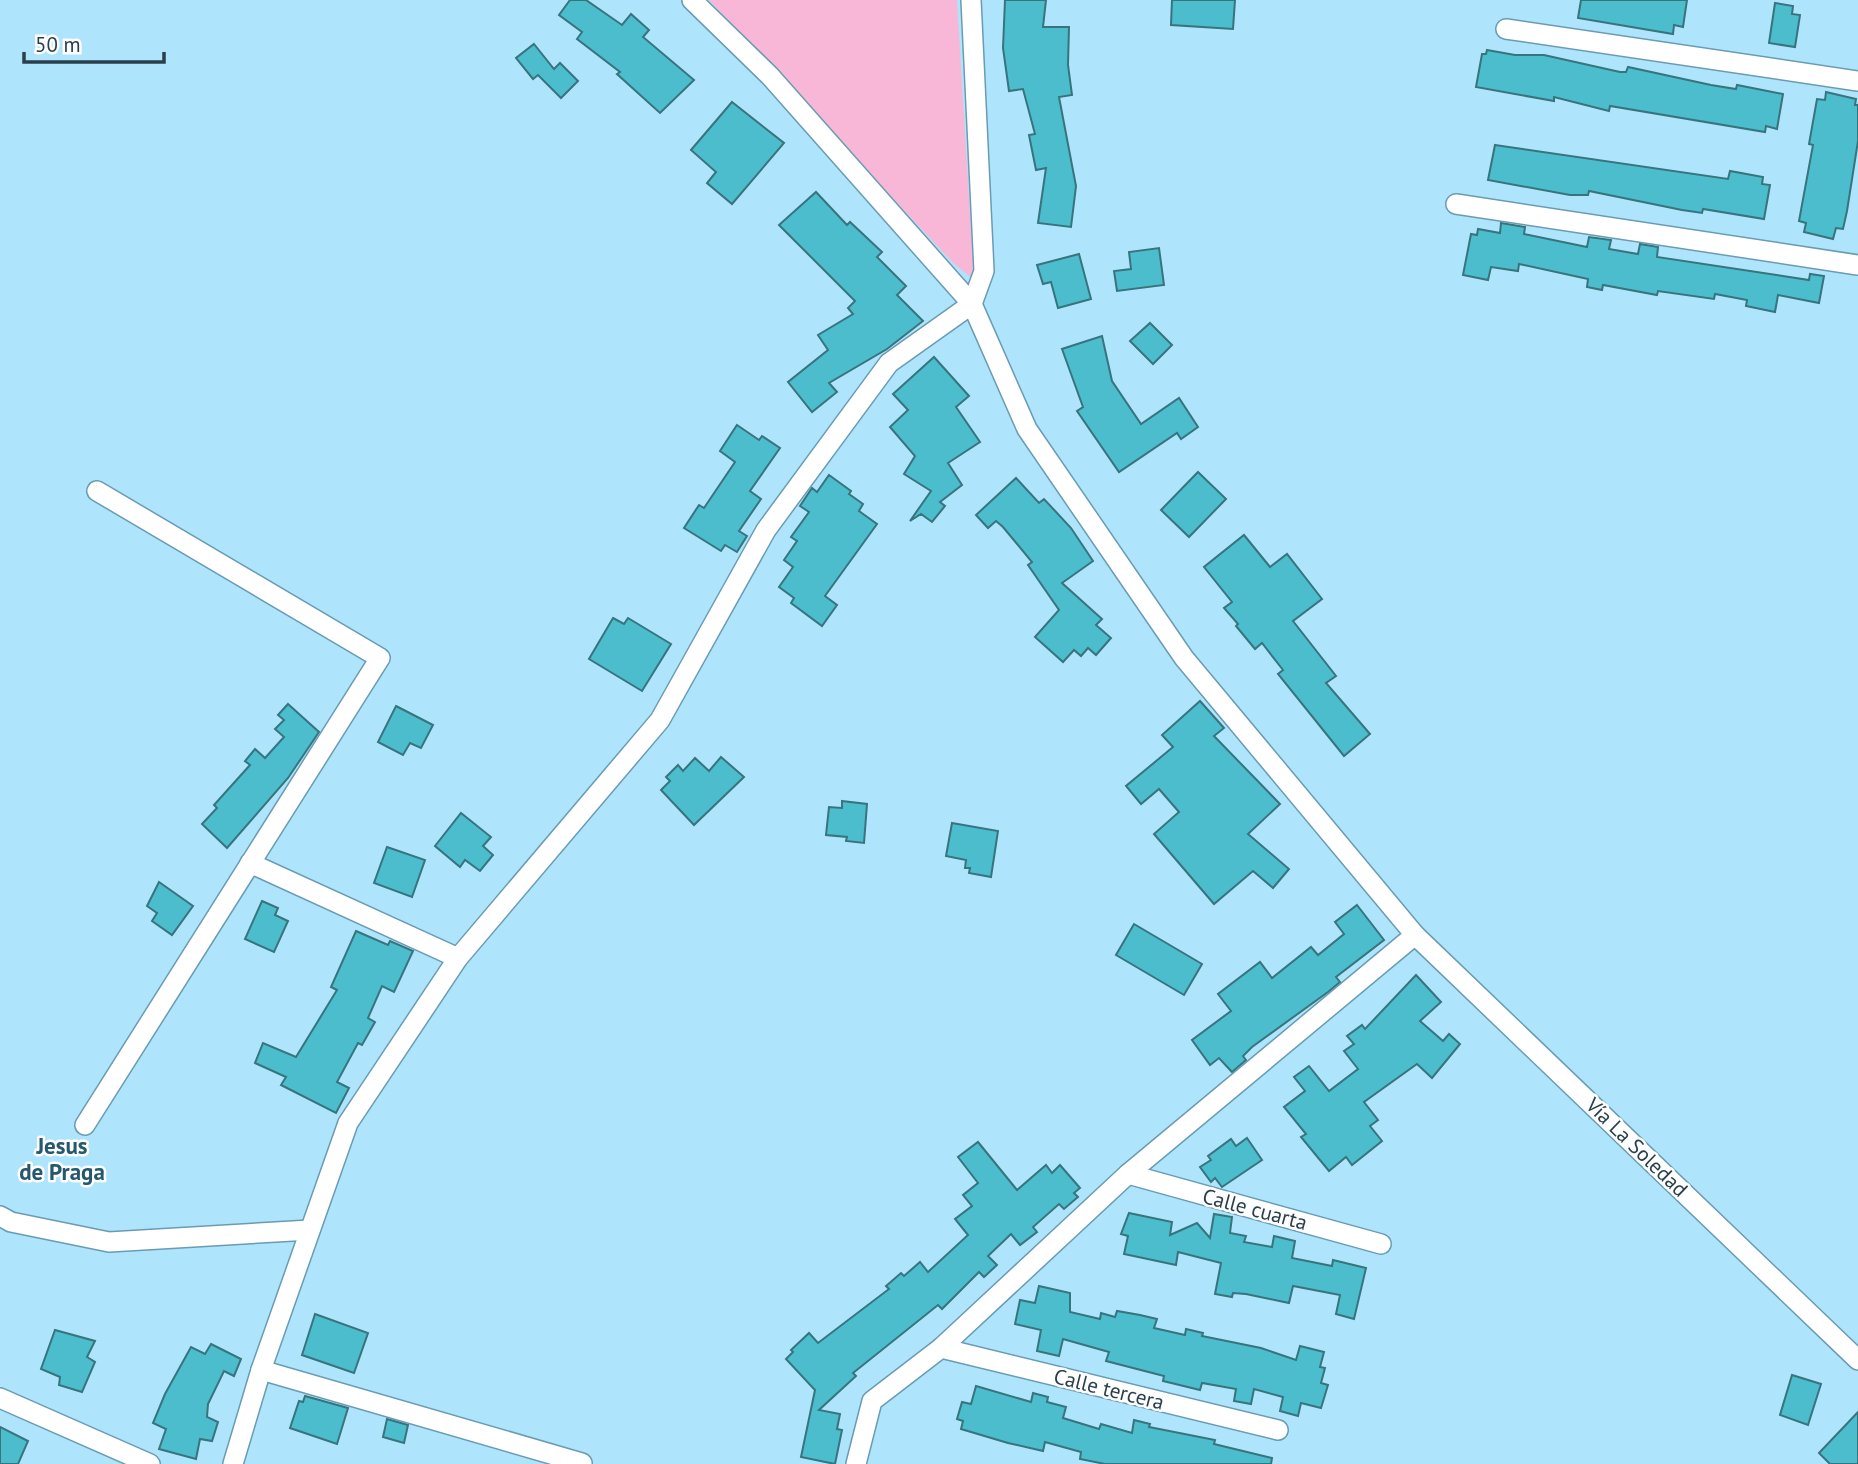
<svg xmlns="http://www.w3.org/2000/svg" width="1858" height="1464" font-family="'PT Sans',sans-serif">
  <rect width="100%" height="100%" fill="#afe4fd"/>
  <!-- green -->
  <polygon fill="#f9b7d7" points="709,0 957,0 974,280 953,263"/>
  <!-- building -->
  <g fill="#4cbdcd" stroke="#37747d" stroke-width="2">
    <polygon points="570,0 586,0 622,25 631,14 649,30 643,37 694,80 660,113 617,74 620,72 577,39 582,32 559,15"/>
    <polygon points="1005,0 1046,0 1043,27 1069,27 1068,65 1072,95 1059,97 1076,186 1071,227 1038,223 1046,168 1036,170 1029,135 1035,134 1023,89 1009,91 1003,48"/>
    <polygon points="1172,0 1235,0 1233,29 1171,25"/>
    <polygon points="1581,0 1687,0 1683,27 1674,25 1673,34 1578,18"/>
    <polygon points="1775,3 1793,6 1792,14 1800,15 1795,47 1769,43"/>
    <polygon points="534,44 554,69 560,63 578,81 561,98 538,75 533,79 516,58"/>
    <polygon points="1487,50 1515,55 1544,55 1620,72 1626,72 1628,67 1711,85 1736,89 1737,85 1783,94 1777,129 1766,126 1765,132 1610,106 1609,111 1554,97 1554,101 1476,87 1482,54 1486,54"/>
    <polygon points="1826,92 1856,99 1855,105 1858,105 1858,141 1847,211 1843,229 1836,228 1833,239 1804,232 1806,223 1799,221 1813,145 1809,144 1817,99 1825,100"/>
    <polygon points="732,102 784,143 732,204 707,183 716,172 691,150"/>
    <polygon points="1495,145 1728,179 1730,171 1763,177 1762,184 1770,185 1764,219 1703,209 1702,213 1682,210 1589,191 1588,195 1570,195 1488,180"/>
    <polygon points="816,192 847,225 850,222 882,252 877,257 906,286 897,295 923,321 887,349 829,383 837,392 812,412 788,382 828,350 818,335 853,314 848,308 855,301 779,225"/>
    <polygon points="1501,223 1525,227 1524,234 1587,247 1589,237 1611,240 1609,249 1638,254 1640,244 1658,247 1657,257 1809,280 1810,274 1824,276 1819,303 1778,295 1775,312 1746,306 1747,300 1715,294 1714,299 1658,291 1657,295 1603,285 1602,290 1587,287 1588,279 1519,264 1518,271 1491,267 1488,280 1463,275 1471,234 1477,235 1478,229 1500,233"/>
    <polygon points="1159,248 1164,285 1117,291 1114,271 1131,269 1129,252"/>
    <polygon points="1079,254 1091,299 1058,308 1051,282 1043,284 1037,265"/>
    <polygon points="1150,323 1172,345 1153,364 1130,341"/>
    <polygon points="1102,336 1112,381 1141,424 1179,398 1198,427 1181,439 1177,433 1119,472 1077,411 1083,407 1062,349"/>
    <polygon points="934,357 969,396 956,407 980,442 948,463 962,485 940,502 945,506 932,522 921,514 910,521 931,491 904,474 915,456 890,427 908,410 893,394"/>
    <polygon points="737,425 759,440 762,436 780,448 750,491 761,499 739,531 747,536 737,552 725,545 721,551 684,528 699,505 704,508 735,462 720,451"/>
    <polygon points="1198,472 1226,499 1189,537 1161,510"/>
    <polygon points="829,475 851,491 849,494 863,504 859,511 877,524 825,596 837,605 822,626 791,603 794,598 779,587 793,567 784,560 797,541 791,537 809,512 800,506 812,488 817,492"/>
    <polygon points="1016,478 1039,503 1044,499 1071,528 1093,561 1062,583 1102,619 1096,625 1111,638 1096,655 1088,648 1081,656 1074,650 1063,662 1035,637 1059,610 1028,565 1032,562 1003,527 996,521 988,528 976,515"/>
    <polygon points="1244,535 1270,567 1287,554 1322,599 1293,621 1336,676 1326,683 1370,734 1344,756 1278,674 1283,670 1262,643 1255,649 1236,626 1238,624 1224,608 1232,602 1204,567"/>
    <polygon points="613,618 624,624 628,618 671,644 642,691 589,659"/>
    <polygon points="1200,701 1224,728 1214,736 1280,804 1248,834 1289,869 1273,888 1253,871 1214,904 1154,834 1179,812 1159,789 1141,804 1126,786 1173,747 1162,735"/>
    <polygon points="288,704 319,732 288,778 227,848 202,824 217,808 214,805 250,765 245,761 255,749 265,758 284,737 275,729 284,720 278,715"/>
    <polygon points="396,706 433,725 421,748 410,743 403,755 378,742"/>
    <polygon points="721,757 744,777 694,825 661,790 670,781 666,777 678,765 683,771 695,758 709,771"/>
    <polygon points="842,801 867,804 864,843 846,841 847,837 826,835 829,807 842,808"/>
    <polygon points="461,813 491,837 483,846 493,855 480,871 465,860 460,867 435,846"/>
    <polygon points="952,823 998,831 991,877 969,873 970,868 965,868 966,860 946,856"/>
    <polygon points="387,847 425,860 412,897 374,883"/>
    <polygon points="159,882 193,906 172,935 152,921 157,913 147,906"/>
    <polygon points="262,901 278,908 275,915 288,921 274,952 245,939"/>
    <polygon points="1357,905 1384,940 1336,977 1340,982 1328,992 1252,1047 1243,1056 1246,1060 1232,1072 1219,1058 1210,1065 1192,1040 1231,1011 1218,994 1260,962 1272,978 1311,947 1318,955 1344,934 1335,922"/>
    <polygon points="1134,924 1202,964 1184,995 1116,955"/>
    <polygon points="356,931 388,945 390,941 413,951 394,992 382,986 368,1018 375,1022 362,1045 358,1043 337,1082 349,1088 336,1113 281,1085 286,1077 255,1063 263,1043 296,1057 337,990 331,987"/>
    <polygon points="1416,975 1441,1002 1420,1021 1443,1041 1449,1034 1460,1044 1432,1078 1417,1064 1364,1102 1378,1120 1370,1126 1382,1141 1352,1165 1346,1157 1329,1171 1301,1137 1306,1134 1284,1107 1305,1091 1294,1077 1309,1066 1329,1091 1358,1069 1344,1051 1354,1044 1347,1036 1362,1025 1365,1029"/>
    <polygon points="1247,1138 1262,1160 1222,1187 1215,1178 1211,1182 1200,1167 1211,1160 1208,1156 1231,1139 1236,1146"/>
    <polygon points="978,1142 1017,1190 1046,1165 1052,1173 1060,1165 1080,1188 1074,1193 1078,1197 1064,1209 1059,1204 1033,1227 1037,1232 1020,1245 1011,1234 988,1256 997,1265 984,1277 979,1272 942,1309 938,1305 853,1373 856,1376 819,1410 840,1414 837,1429 842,1430 835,1464 801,1457 815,1390 786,1359 793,1352 791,1350 809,1333 818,1343 889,1289 886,1286 901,1273 904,1276 920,1262 928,1272 968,1235 955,1219 972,1206 963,1195 978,1183 958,1157"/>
    <polygon points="1129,1213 1172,1222 1170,1235 1197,1223 1210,1238 1214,1214 1232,1217 1230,1233 1246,1236 1244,1242 1272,1247 1274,1236 1295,1241 1292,1258 1332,1266 1333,1260 1366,1268 1354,1319 1336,1314 1340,1295 1293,1286 1289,1303 1246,1294 1233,1293 1232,1297 1215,1294 1221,1263 1178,1252 1176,1265 1124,1254 1128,1236 1121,1234"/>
    <polygon points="1039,1286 1070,1293 1070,1312 1100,1319 1101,1313 1115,1317 1117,1311 1140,1315 1157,1319 1154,1328 1185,1335 1186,1329 1203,1333 1202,1336 1261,1348 1296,1360 1300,1346 1324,1352 1320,1367 1325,1368 1321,1383 1328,1385 1321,1408 1301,1403 1298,1416 1280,1411 1283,1397 1254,1389 1251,1404 1234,1401 1236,1389 1202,1383 1200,1390 1163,1381 1164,1376 1106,1361 1109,1352 1063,1339 1059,1356 1037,1351 1041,1330 1015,1324 1020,1300 1035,1303"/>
    <polygon points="315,1314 368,1333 354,1373 302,1355"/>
    <polygon points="55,1330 95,1341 87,1357 95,1362 82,1392 59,1385 60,1377 41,1369"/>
    <polygon points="211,1344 241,1359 234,1376 224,1371 208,1404 207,1417 218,1422 212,1441 200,1439 196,1459 159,1449 166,1429 153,1423 165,1394 191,1347 205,1354"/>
    <polygon points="1792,1375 1821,1384 1808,1425 1780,1415"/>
    <polygon points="976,1386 1031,1402 1033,1393 1048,1397 1047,1402 1066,1407 1063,1418 1099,1429 1101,1424 1132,1433 1134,1420 1150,1424 1149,1427 1215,1440 1214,1444 1272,1458 1271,1464 1105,1464 1080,1459 1081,1452 1045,1442 1043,1451 1008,1443 961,1429 963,1421 957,1419 962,1402 971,1404"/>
    <polygon points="305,1396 348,1408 337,1444 290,1428 299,1401 303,1402"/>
    <polygon points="1858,1412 1858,1464 1830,1464 1819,1453"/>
    <polygon points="387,1419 408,1425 404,1443 383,1437"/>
    <polygon points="0,1427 28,1441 18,1464 0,1464"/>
  </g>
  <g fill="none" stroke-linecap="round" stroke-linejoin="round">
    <defs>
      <g id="minor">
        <polyline points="692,0 770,76 972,304 1027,429 1184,658 1415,935 1858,1360"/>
        <polyline points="1506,29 1858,81"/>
        <polyline points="1456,204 1858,265"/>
        <polyline points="250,863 458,958"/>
        <polyline points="85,1125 380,658 97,491"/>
        <polyline points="1128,1174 1381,1244"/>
        <polyline points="0,1216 11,1222 109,1242 310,1230"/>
        <polyline points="941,1348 1278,1430"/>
        <polyline points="261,1370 582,1463"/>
        <polyline points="0,1398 150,1464"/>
        <polyline points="233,1464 261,1370 348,1123 458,958 660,720 766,530 889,363 972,304 984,271 971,0"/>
        <polyline points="856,1464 872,1401 941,1348 1128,1174 1415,935"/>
      </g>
    </defs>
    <!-- minor casing -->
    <use href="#minor" stroke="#699cb3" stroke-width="22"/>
    <!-- minor -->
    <use href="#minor" stroke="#fff" stroke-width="19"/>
  </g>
  <g text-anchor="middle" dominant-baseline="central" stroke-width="5" stroke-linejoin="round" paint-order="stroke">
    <!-- street labels -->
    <g font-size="21" fill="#2a3f49" stroke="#fcfcfc">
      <text transform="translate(1637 1147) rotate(44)">Vía La Soledad</text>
      <text transform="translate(1255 1209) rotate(15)">Calle cuarta</text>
      <text transform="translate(1109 1389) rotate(14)">Calle tercera</text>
    </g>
    <!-- neighbourhood labels -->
    <g font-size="23" font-weight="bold" fill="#25586d" stroke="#fcfcfc">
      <text x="62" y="1145">Jesus<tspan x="62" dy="26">de Praga</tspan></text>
    </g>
  </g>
  <!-- scale -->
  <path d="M24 52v10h140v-10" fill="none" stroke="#2a3f49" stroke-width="3.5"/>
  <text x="35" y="52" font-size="21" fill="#2a3f49" stroke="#fcfcfc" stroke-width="5" paint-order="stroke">50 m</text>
</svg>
